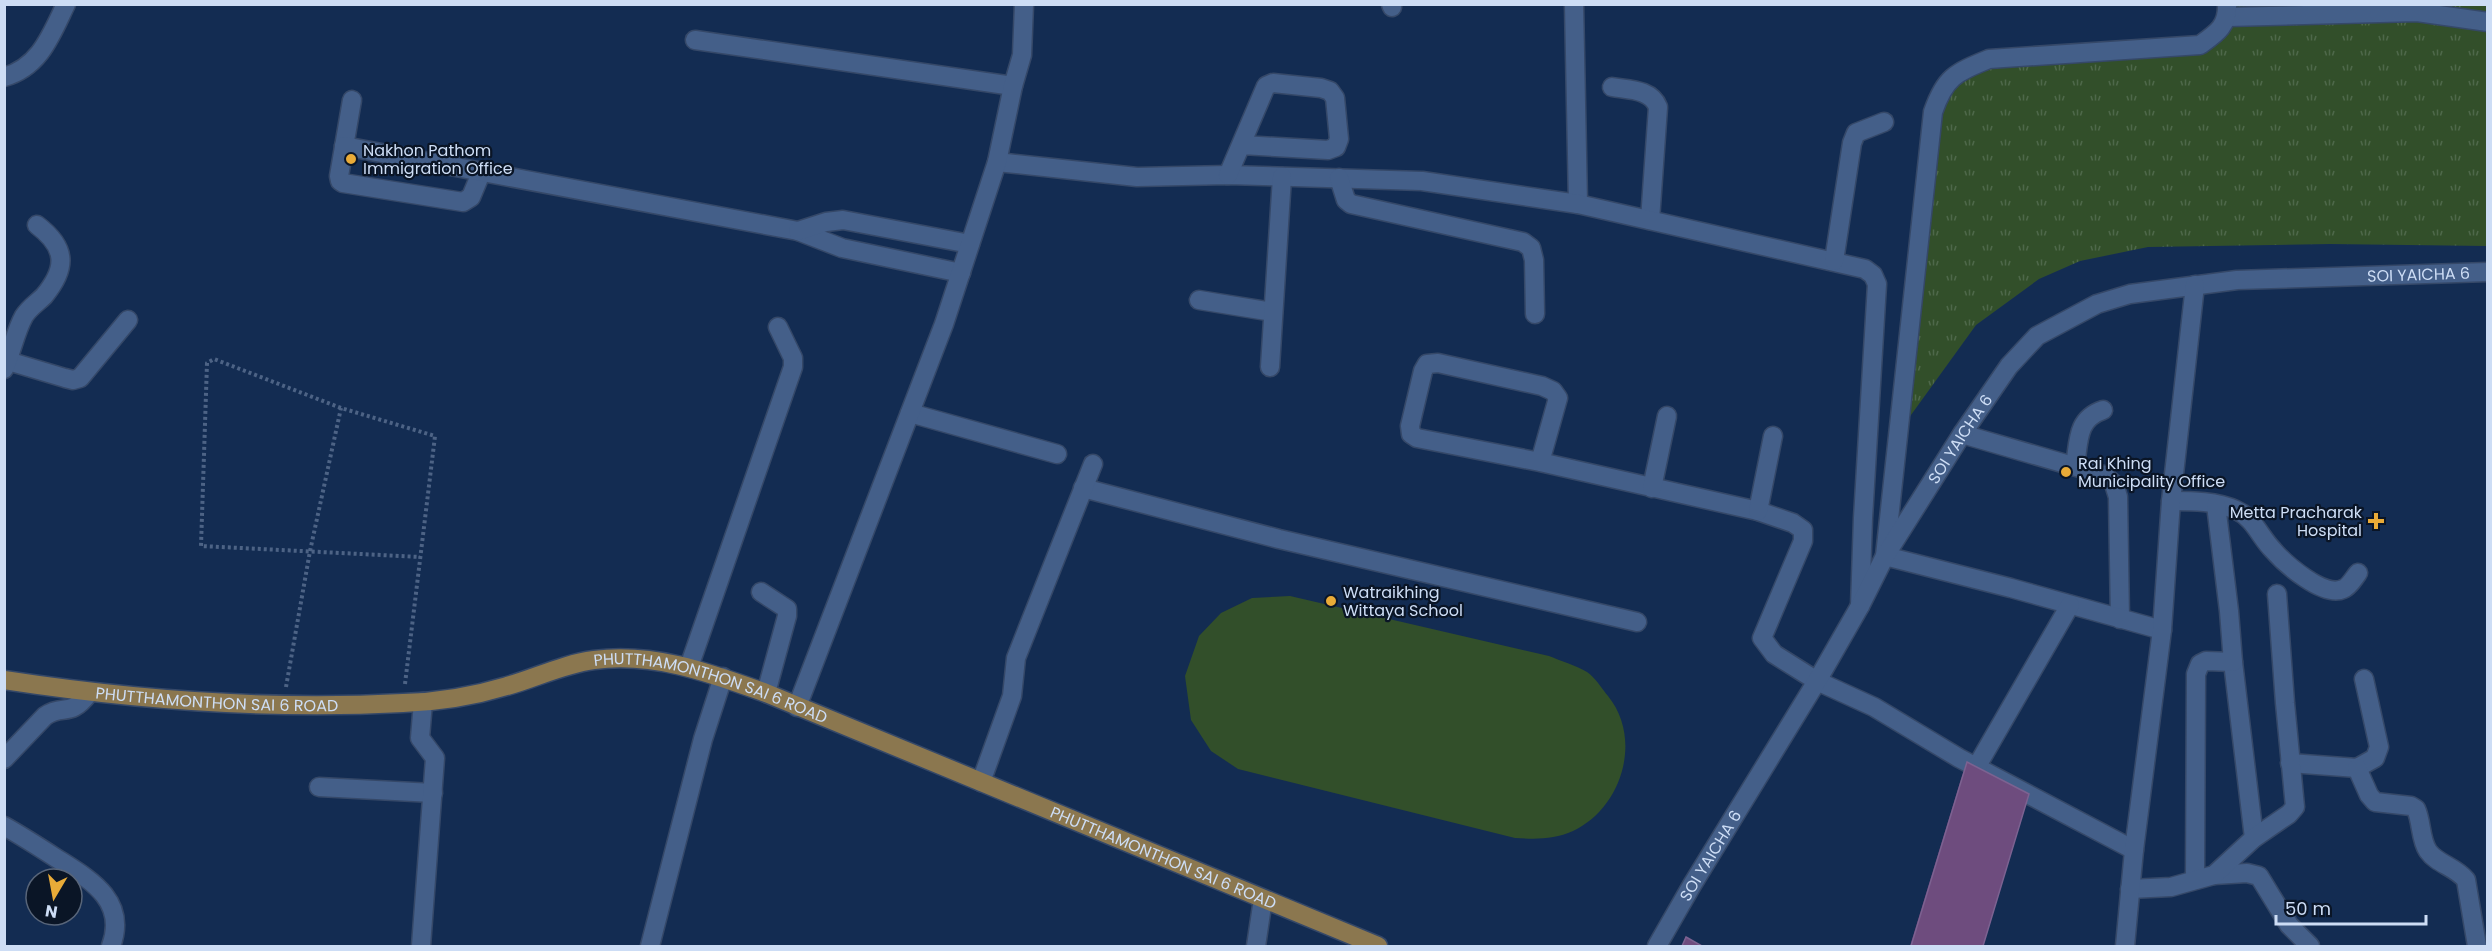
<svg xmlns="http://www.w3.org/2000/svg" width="2492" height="951" font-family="Poppins,sans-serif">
  <defs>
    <pattern id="grass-tufts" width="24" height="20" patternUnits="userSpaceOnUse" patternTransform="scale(1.5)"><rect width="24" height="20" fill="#324f2a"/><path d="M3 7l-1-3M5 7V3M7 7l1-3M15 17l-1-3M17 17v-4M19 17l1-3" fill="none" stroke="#4e684a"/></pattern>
  </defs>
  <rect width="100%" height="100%" fill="#132c52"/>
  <!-- grass -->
  <polygon fill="url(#grass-tufts)" points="2229,5 2487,5 2487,246 2330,244 2148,247 2080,261 2039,279 1976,325 1903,426 1941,90 1991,60 2201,46"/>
  <!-- pitch -->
  <path fill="#324f2a" d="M 1290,596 L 1549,656 C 1561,661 1575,665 1587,672 C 1595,677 1602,689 1608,696 C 1643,739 1622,808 1573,831 C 1554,840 1534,839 1515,838 L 1238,769 L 1211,751 L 1191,720 L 1185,676 L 1199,636 L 1221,613 L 1252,598 Z"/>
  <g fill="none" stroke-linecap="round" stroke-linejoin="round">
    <defs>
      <g id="minor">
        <polyline points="1391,4 1392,7"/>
        <polyline points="1574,4 1578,204"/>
        <polyline points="2228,17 2417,12 2488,22"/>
        <polyline points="695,40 1013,86"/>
        <path d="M 4,77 C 40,67 51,35 66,4"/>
        <path d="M 1612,87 C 1629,90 1651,89 1658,107 L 1650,220"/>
        <polyline points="352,100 339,176 340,181 343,183 463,202 471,197 481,173"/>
        <polyline points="344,146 798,231 842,248 961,273"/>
        <polyline points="997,162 1137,177 1228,175 1422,181 1578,204 1865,269 1873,275 1877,284 1863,518 1860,606"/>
        <polyline points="1228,175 1266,86 1273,83 1321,88 1330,91 1335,98 1339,139 1336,147 1328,150 1242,145"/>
        <polyline points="1339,178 1346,200 1351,204 1523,242 1531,248 1534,260 1535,314"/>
        <polyline points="798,231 826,222 843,220 970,244"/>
        <polyline points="1834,261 1852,143 1856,133 1884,122"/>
        <polyline points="1199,300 1273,312"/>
        <polyline points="8,361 65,378 73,380 80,378 128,320"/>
        <polyline points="1270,367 1282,177"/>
        <path d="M 4,369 C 12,352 15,332 24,316 C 30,307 37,303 44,296 C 68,267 66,247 37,225"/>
        <polyline points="910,413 1057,454"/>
        <polyline points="1962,434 2104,475 2114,484 2118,497 2120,619"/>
        <polyline points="1540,462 1558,398 1553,391 1542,386 1438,363 1427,364 1423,371 1410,426 1411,434 1417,438 1540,462 1758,511 1793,523 1803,530 1803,541 1762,638 1774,654 1817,681 1874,707 1959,758 2134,850"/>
        <path d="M 2075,466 C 2079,442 2076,419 2103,410"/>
        <polyline points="1083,488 1279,539 1637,622"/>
        <polyline points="1652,488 1667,416"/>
        <path d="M 2171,501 C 2192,501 2217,501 2236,510 C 2254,518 2260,537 2273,550 C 2285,564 2324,598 2343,589 C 2349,587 2354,578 2358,573"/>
        <polyline points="1758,511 1773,436"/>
        <polyline points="761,592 787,609 787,616 766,693"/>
        <path d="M 2162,630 L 2011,588 L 1885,556 L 1933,112 C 1945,77 1955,73 1989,59 L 2200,45 C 2217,33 2228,26 2227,4"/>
        <polyline points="2233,662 2254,838"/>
        <polyline points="689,667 793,367 793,358 778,327"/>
        <polyline points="797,707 944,324 997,162 1013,86 1022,55 1024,4"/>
        <path d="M 4,759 L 45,716 C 64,703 69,719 89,693"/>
        <polyline points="2290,763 2357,768 2375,758 2379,747 2364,679"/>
        <polyline points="1977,766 2070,605"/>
        <path d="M 2357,768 L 2369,795 L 2375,802 L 2411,806 L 2416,809 C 2422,822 2420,839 2428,851 C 2437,864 2456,867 2466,880 L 2477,946"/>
        <polyline points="981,782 1012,696 1016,658 1093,464"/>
        <polyline points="319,787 433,793"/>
        <path d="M 4,826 C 22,836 39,847 56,858 C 89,879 128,900 111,946"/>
        <polyline points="2214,875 2247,873 2259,876 2289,925 2310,946"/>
        <polyline points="2195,879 2196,674 2200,664 2206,661 2233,662 2229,611 2216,505"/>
        <polyline points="2130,889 2171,887 2214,875 2254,838 2289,814 2295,807 2285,703 2277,594"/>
        <polyline points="421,946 435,758 420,738 423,702"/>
        <polyline points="650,946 703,739 723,677"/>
        <polyline points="1256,946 1263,899"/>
        <path id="s1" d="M 1657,946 L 1692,885 L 1817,681 L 1860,606 L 1885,556 L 1962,434 L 2009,366 L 2037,336 L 2097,304 L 2130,294 L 2237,280 L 2488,272"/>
        <polyline points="2125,946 2134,850 2162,630 2171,501 2195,285"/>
      </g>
      <g id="major">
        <path id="s2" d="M 4,680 C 135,700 271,710 403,703 C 437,702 474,696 507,686 C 536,678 563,664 594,660 C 654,652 710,673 766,693 L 1378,946"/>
      </g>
    </defs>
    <!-- minor casing -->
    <use href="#minor" stroke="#354868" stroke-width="21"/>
    <!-- major casing -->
    <use href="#major" stroke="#354868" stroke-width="21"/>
    <!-- path -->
    <g stroke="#4d6385" stroke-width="4" stroke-dasharray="3 3" stroke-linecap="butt">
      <polyline points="405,684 435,436 341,408 214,359 207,363 201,546 420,557"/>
      <polyline points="286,687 310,551 341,408"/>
    </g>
    <!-- minor -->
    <use href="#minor" stroke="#445f89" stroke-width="18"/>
    <!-- major -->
    <use href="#major" stroke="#8b774f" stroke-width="18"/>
  </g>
  <!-- wall -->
  <polygon fill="#623a70" points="1967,762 1983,946 1910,946 1961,779"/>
  <!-- building -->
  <g fill="#6e4c7e" stroke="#7c6291" stroke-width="1.5">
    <polygon points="1967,762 2029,794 1983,946 1911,946"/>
    <polygon points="1686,937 1702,946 1682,946"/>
  </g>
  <!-- markers -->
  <g fill="#e9ab38" stroke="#0a1526" stroke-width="2">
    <circle cx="351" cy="159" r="6"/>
    <circle cx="2066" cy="472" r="6"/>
    <path d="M2373 512h6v6h6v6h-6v6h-6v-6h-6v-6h6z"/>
    <circle cx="1331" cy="601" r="6"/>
  </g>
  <g text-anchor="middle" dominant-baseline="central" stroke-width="4.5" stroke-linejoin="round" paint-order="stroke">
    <!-- poi labels -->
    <g font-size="16" fill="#cdddf5" stroke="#0a1526" text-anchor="start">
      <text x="363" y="150">Nakhon Pathom<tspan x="363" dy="18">Immigration Office</tspan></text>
      <text x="2078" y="463">Rai Khing<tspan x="2078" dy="18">Municipality Office</tspan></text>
      <text x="2362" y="512" text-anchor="end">Metta Pracharak<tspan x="2362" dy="18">Hospital</tspan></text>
      <text x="1343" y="592">Watraikhing<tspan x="1343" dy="18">Wittaya School</tspan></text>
    </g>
    <!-- street labels -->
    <g font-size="16" fill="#cdddf5" stroke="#0a1526">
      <text stroke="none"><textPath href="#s1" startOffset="1112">SOI YAICHA 6</textPath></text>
      <text stroke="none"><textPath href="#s1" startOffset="591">SOI YAICHA 6</textPath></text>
      <text stroke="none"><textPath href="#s2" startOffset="718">PHUTTHAMONTHON SAI 6 ROAD</textPath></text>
      <text stroke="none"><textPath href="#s2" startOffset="214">PHUTTHAMONTHON SAI 6 ROAD</textPath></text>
      <text stroke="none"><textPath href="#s1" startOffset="105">SOI YAICHA 6</textPath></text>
      <text stroke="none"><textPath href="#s2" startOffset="1204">PHUTTHAMONTHON SAI 6 ROAD</textPath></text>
    </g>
  </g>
  <!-- border -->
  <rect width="2492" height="951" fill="none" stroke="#cdddf5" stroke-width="12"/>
  <!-- north arrow -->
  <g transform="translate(54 897) rotate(190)"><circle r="28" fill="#0a1526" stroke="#586579" stroke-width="1.5"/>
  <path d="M0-4.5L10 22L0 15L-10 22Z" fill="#e9ab38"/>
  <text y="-9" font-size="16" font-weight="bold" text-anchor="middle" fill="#cdddf5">N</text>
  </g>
  <!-- scale -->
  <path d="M2276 915v9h150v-9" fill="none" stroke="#cdddf5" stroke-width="3"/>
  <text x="2285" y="915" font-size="18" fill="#cdddf5" stroke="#0a1526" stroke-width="4.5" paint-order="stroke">50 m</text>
</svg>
